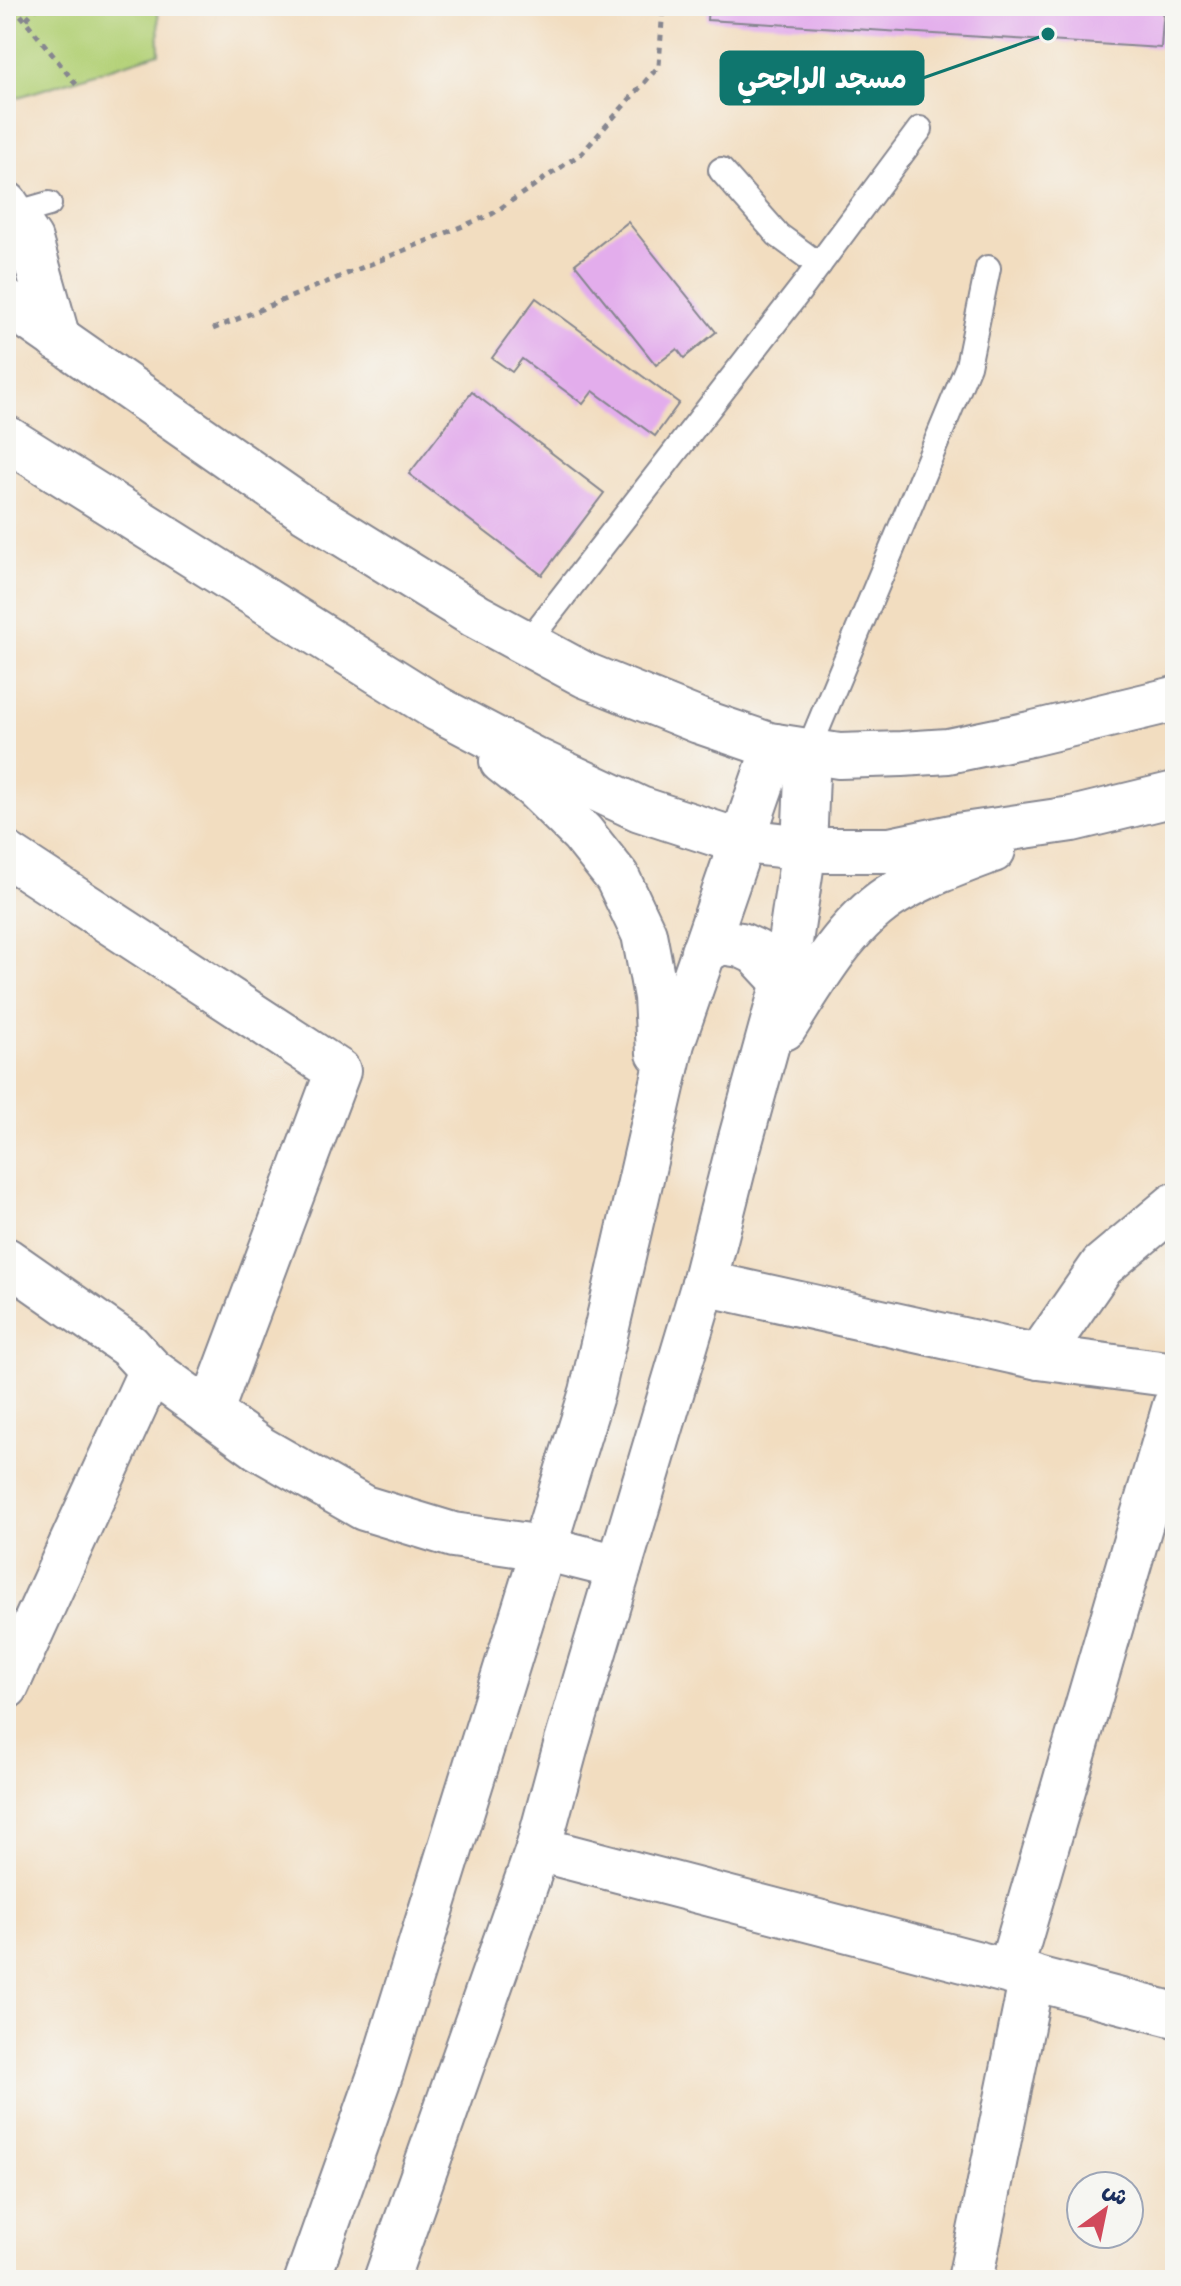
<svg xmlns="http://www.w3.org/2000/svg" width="1181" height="2286" font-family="'Playpen Sans','Playpen Sans Arabic',sans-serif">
  <rect width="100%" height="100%" fill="#f6f6f2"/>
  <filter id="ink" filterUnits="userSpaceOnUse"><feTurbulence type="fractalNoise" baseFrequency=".0125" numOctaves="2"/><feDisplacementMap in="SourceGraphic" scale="16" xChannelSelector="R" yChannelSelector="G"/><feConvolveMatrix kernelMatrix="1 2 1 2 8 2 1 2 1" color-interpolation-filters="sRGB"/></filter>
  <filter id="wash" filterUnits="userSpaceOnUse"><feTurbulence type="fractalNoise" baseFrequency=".006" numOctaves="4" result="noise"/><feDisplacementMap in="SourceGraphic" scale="32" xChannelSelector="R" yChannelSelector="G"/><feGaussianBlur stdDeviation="1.8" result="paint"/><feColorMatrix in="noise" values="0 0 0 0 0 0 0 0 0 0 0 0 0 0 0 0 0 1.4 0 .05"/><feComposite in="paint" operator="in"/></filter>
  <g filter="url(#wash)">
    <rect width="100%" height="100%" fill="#f2ddc0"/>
    <!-- green -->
    <polygon fill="#b4d178" stroke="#68806b" stroke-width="2" points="6,6 158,6 159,53 6,101"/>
    <g id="blocks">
      <!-- building -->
      <g fill="#e3adec">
        <polygon points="708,6 1164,6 1161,48 707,20"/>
        <polygon points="628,222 716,332 684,358 677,349 656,365 575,264"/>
        <polygon points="536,298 679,403 655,436 593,391 583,404 522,359 512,372 492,358"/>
        <polygon points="472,392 604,493 542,575 409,474"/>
      </g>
    </g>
  </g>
  <g filter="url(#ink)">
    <use href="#blocks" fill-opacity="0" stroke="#86868f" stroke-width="2"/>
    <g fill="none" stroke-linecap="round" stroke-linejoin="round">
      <defs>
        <g id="lane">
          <polyline points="721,170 778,235 819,265"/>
          <polyline points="14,214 49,204"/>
          <polyline points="527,643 804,285 920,129"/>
          <polyline points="808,751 968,366 988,268"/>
        </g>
        <g id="street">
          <polyline points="6,854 338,1071 210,1413"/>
          <polyline points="6,1260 129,1346 151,1370 259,1448 364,1508 453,1535 543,1548"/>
          <polyline points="704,1283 1039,1357 1175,1375"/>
          <polyline points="1039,1357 1102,1266 1175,1205"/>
          <polyline points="6,1687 151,1370"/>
          <polyline points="538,1849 1175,2015"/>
          <polyline points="1010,1971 1175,1406"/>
          <polyline points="970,2280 1032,1977"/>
        </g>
        <g id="secondary">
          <polyline points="6,204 30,240 58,339"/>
          <polyline points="6,302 303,509 476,616 585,675 699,721 769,745 839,756 902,754 948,751 1030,734 1175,699"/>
          <polyline points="6,438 438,709 535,760 640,809 735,840 824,850 890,850 957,836 1072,819 1175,794"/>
          <polyline points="502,761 535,787 582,833 617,877 644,934 656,997 659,1053"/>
          <polyline points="703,952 721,942 741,945 756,952 784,982"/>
          <path d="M 784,1028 C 815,980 847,921 897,892 C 927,874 961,862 993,850"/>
          <polyline points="543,1548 619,1567"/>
          <polyline points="307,2280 381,2072 592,1392 672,1043 775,746"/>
          <polyline points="386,2280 538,1849 567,1742 704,1283 738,1149 784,982 804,848 808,751"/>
        </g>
      </defs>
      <!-- lane casing -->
      <use href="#lane" stroke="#86868f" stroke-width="28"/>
      <!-- street casing -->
      <use href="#street" stroke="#86868f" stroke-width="48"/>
      <!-- secondary casing -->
      <use href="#secondary" stroke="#86868f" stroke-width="48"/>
      <!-- path -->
      <g stroke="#86868f" stroke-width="5" stroke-dasharray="6 6" stroke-linecap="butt">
        <polyline points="13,6 25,20"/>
        <polyline points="39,6 25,20 79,88"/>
        <polyline points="213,329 492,214 582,153 659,66 663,6"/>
      </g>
      <!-- lane -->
      <use href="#lane" stroke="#fff" stroke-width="24"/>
      <!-- street -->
      <use href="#street" stroke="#fff" stroke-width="44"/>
      <!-- secondary -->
      <use href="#secondary" stroke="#fff" stroke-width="44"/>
    </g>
  </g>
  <!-- callouts -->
  <path fill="none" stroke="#0f766e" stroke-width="3" d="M1048 34L923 78"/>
  <circle fill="#0f766e" stroke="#f6f6f2" stroke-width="3" cx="1048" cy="34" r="8"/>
  <rect fill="#0f766e" stroke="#0f766e" stroke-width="3" x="721" y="52" width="202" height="52" rx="8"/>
  <g font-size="28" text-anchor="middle" font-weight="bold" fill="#fff">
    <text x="822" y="88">مسجد الراجحي</text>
  </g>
  <!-- margin -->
  <rect width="1181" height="2286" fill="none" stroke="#f6f6f2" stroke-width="32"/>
  <!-- north arrow -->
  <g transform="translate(1105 2210) rotate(33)"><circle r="38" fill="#f6f6f2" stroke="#9ea6b7" stroke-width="2"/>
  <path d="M0-6L14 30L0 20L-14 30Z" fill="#d1495b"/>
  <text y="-12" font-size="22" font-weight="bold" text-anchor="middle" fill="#1b2f5e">ش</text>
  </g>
</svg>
